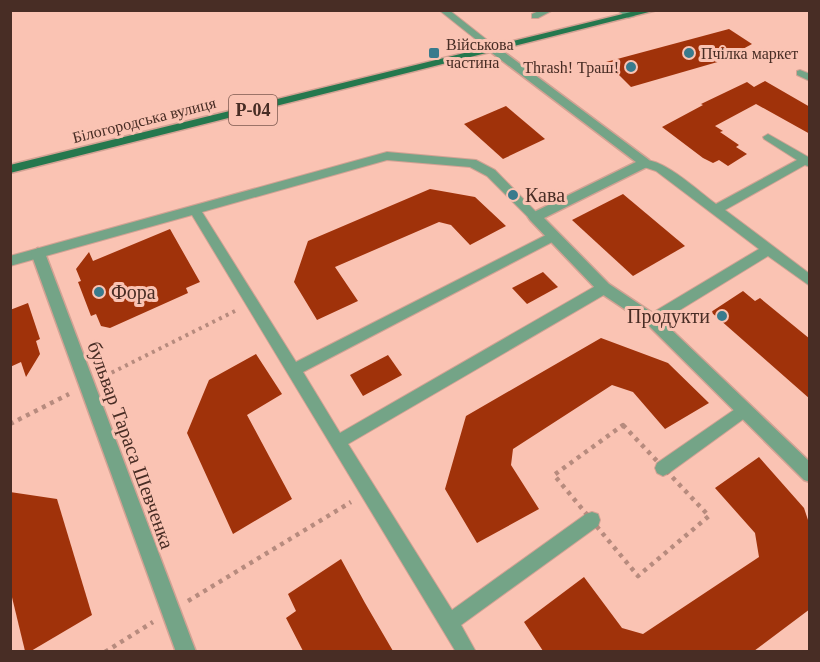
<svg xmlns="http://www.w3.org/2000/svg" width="820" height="662" font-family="'Times New Roman',serif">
  <rect width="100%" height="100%" fill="#fac3b3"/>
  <!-- building -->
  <g fill="#a0320a">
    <polygon points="729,29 752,44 721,61 631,87 606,62"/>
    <polygon points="765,81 810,107 810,134 756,104 715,126 723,131 720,132 739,145 736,147 747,154 728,166 719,160 713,163 703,158 662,127 703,105 701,104 747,82 754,87"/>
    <polygon points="506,106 545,139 503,159 464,124"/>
    <polygon points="430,189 475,197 506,226 470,245 451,225 439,222 335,267 358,301 317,320 294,282 308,241"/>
    <polygon points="623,194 685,246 633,276 572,220"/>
    <polygon points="170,229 200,282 186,288 188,293 110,328 101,326 96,314 91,316 78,282 81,281 76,269 89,252 93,261"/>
    <polygon points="543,272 558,287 527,304 512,288"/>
    <polygon points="743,291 755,301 760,298 810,339 810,399 711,312"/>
    <polygon points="28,303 40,339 36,341 40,354 26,377 21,362 10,367 10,310"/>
    <polygon points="601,338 668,363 709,403 665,429 633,392 612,385 513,449 511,465 539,509 477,543 445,489 466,416"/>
    <polygon points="256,354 282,394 247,415 292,499 233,534 187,433 209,380"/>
    <polygon points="388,355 402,375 363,396 350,375"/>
    <polygon points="759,457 804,508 810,526 810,609 754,651 543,651 524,622 584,577 622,628 643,634 759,557 755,533 715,488"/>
    <polygon points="10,492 57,499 92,615 31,651 25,651 10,589"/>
    <polygon points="341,559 365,603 393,651 303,651 286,618 296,611 288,594"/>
  </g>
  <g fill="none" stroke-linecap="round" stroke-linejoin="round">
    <defs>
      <g id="service">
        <polygon points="439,10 449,10 501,51 493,53"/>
        <polygon points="541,10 553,10 538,18 532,18 532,14"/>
        <polygon points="617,10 628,10 635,16 628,18"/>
        <polygon points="800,70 810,74 810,81 797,75 797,71"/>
        <path d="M 768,134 L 810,158 L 810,167 L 805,165 L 725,210 L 810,274 L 810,286 L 768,256 L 657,324 L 647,324 L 645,320 L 647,316 L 759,249 L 656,171 L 641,166 L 641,160 C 663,157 699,192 716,204 L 797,160 L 764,139 L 763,137 Z"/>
        <polygon points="387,152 476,160 495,170 541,217 535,221 531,220 487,176 470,167 387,160 202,212 296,362 550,233 558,233 560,236 558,239 303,372 340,433 599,284 609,284 610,288 609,292 348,444 452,610 586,514 592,512 598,514 600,520 598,526 461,625 476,652 456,652 192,215 10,266 10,256"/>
        <polygon points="744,403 749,405 751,410 749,415 669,473 663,476 657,473 655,468 657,463"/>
      </g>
      <polygon id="pedestrian" points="38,248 45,253 196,652 176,652 31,253"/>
      <polygon id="minor" points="492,49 500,49 649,160 649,166 544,218 609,284 657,316 810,462 810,482 804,480 647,324 599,292 530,220 528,217 530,214 636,162 492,53"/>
      <polygon id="primary" points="639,10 657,10 10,173 10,165"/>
    </defs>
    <!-- service casing -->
    <use href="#service" stroke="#d3a294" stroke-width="2"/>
    <!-- pedestrian casing -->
    <use href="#pedestrian" stroke="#d3a294" stroke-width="3"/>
    <!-- minor casing -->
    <use href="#minor" stroke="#d3a294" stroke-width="3"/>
    <!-- primary casing -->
    <use href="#primary" stroke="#d3a294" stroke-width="3"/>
    <!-- path-far1 -->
    <polyline stroke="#b78b7e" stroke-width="4" stroke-dasharray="3 4.5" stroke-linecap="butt" points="105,376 235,311"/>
    <!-- path -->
    <g stroke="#b78b7e" stroke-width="4.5" stroke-dasharray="4 5" stroke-linecap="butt">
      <polyline points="10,424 69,394"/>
      <polygon points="623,425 709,516 638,576 554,475"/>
      <polyline points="188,601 351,502"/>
      <polyline points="105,652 153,622"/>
    </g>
    <!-- service -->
    <use href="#service" fill="#74a487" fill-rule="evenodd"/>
    <!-- pedestrian -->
    <use href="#pedestrian" fill="#74a487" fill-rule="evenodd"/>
    <!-- minor -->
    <use href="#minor" fill="#74a487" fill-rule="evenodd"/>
    <!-- primary -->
    <use href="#primary" fill="#25784e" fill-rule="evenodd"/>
  </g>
  <!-- markers -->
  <g fill="#397b8d" stroke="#fac3b3" stroke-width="2">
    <rect x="428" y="47" width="12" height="12" rx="3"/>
    <circle cx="689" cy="53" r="6"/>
    <circle cx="631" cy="67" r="6"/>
    <circle cx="513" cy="195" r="6"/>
    <circle cx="99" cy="292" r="6"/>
    <circle cx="722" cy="316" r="6"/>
  </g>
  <g text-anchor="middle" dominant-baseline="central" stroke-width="6" stroke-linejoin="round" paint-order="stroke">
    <!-- far-poi labels -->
    <g font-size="16" fill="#482d25" stroke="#fac3b3" text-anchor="start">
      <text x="446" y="44">Військова<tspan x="446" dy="18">частина</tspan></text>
      <text x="701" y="53">Пчілка маркет</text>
      <text x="619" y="67" text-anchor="end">Thrash! Траш!</text>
    </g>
    <!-- far-street labels -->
    <g font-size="16" fill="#482d25" stroke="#fac3b3">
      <text transform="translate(144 120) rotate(-14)">Білогородська вулиця</text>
    </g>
    <!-- shield labels -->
    <rect fill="#fac3b3" stroke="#7d5a50" stroke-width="1.5" x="229" y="95" width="48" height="30" rx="4.5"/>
    <g font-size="18" font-weight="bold" fill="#482d25">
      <text x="253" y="110">Р-04</text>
    </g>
    <!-- poi labels -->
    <g font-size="20" fill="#482d25" stroke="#fac3b3" text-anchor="start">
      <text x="525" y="195">Кава</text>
      <text x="111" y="292">Фора</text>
      <text x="710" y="316" text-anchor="end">Продукти</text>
    </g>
    <!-- street labels -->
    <g font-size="20" fill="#482d25" stroke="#fac3b3">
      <text transform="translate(131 445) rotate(70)">бульвар Тараса Шевченка</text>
    </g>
  </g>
  <!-- border -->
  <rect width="820" height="662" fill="none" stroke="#482d25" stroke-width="24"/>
</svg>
